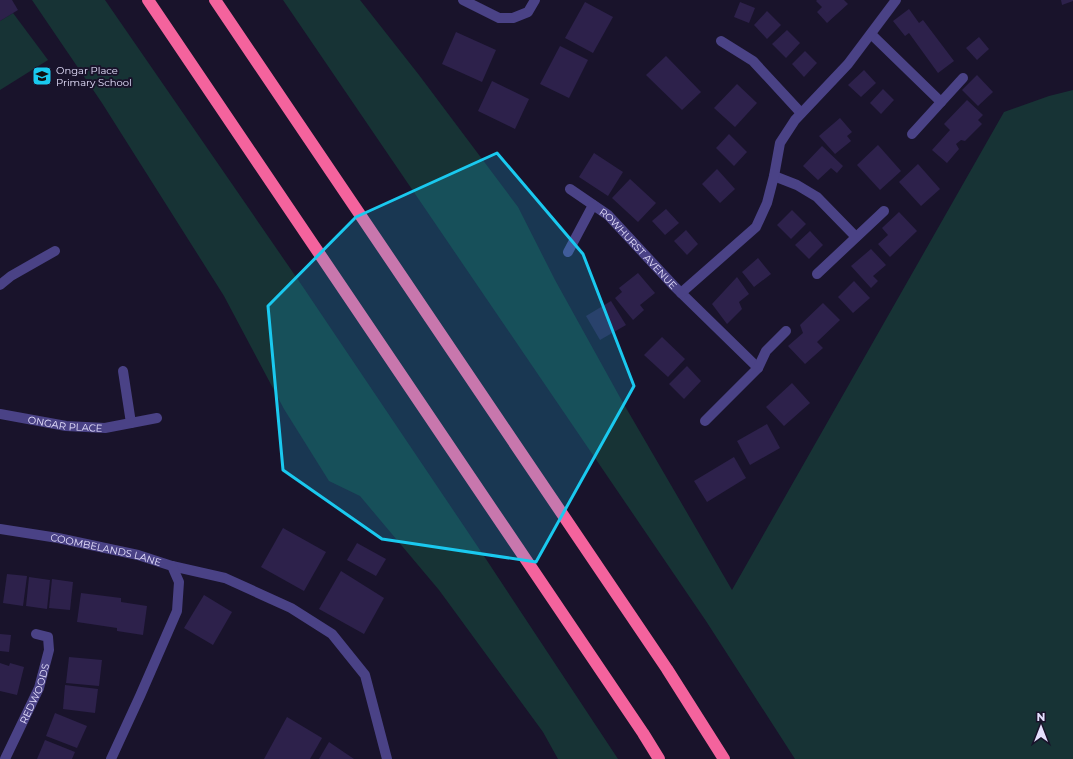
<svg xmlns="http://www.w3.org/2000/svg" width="1073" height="759" font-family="Montserrat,sans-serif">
  <rect width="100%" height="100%" fill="#19132b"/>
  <!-- green -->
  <g fill="#173335">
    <polygon points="32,0 105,0 303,287 482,553 618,759 558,759 543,732 439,590 360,496 329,481 284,409 224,296 102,103"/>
    <polygon points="283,0 360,0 419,75 518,207 555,280 622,401 732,590 1004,112 1049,96 1073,90 1073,759 795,759 706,621"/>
    <polygon points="13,13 48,60 0,90 0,21"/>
  </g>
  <!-- building -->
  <g fill="#2d214b">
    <polygon points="0,0 12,0 18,10 0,21"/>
    <polygon points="817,0 844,0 848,4 827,23 817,12 822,7 816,1"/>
    <polygon points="1061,0 1073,0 1073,1 1062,5"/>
    <polygon points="585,2 613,17 593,53 565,38"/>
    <polygon points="740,2 755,8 749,23 734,17"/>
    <polygon points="909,9 919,23 923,20 954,61 938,73 909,33 905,36 893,21"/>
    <polygon points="767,11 781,25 767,39 754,25"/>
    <polygon points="787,30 800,43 786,58 772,44"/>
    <polygon points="456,32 496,50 482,82 442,64"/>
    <polygon points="979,37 989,49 977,60 966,48"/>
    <polygon points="560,46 588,60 569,98 540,84"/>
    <polygon points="805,51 817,63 804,77 792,64"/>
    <polygon points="666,56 701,92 682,110 646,75"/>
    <polygon points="864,70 876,83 861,97 848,85"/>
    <polygon points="977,75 993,92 978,106 962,90"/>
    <polygon points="492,81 529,99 515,129 478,111"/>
    <polygon points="737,84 757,103 735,127 714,108"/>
    <polygon points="883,89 894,100 881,114 870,103"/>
    <polygon points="967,100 983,115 978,120 982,124 965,141 961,140 956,144 959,149 947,163 932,150 950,130 944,124"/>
    <polygon points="840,118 852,132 847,136 851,141 835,154 819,136"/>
    <polygon points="729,134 747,152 734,166 716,148"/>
    <polygon points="878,145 901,171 880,190 857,165"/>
    <polygon points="822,146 843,166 837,173 831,168 818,180 803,166"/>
    <polygon points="594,153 623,172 608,196 579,177"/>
    <polygon points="918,164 940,189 921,206 899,182"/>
    <polygon points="717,169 735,189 720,203 702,184"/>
    <polygon points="630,179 656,203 638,222 612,198"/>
    <polygon points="666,209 679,223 665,235 652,221"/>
    <polygon points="792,210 806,224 791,239 777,225"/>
    <polygon points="899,212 917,231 890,257 878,244 888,235 882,228"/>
    <polygon points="686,230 698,244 687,255 674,241"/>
    <polygon points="810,231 823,245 809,259 795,245"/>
    <polygon points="871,249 886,265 873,276 878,281 871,288 851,266"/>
    <polygon points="758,258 771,274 754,287 742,272"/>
    <polygon points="638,273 655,293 640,305 644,310 633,320 615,298 622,292 619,288"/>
    <polygon points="737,277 749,294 739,302 742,309 727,324 712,304"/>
    <polygon points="854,281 870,298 853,313 838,297"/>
    <polygon points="611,301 626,325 600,340 586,316"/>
    <polygon points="823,303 840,320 817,342 823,348 805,364 788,346 803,333 800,325"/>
    <polygon points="662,337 685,359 668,377 644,355"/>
    <polygon points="687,366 701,381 684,399 669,384"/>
    <polygon points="792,383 810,403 784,426 766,407"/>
    <polygon points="767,424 780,448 750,465 737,441"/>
    <polygon points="734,457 746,478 707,502 694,481"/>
    <polygon points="283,528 326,552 304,591 261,567"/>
    <polygon points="357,543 386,559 376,576 347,560"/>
    <polygon points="341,571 384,598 364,634 319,609"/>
    <polygon points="7,574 27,576 23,606 3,603"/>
    <polygon points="29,577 50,580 47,609 26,606"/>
    <polygon points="52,579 73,582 70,610 49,608"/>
    <polygon points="81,593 121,598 121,602 147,606 143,635 117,631 117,628 77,622"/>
    <polygon points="204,595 232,612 213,645 184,628"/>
    <polygon points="0,634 11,635 9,652 0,651"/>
    <polygon points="69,657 102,660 99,686 66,683"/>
    <polygon points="0,663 9,666 10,663 24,667 17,695 0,691"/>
    <polygon points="65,685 98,689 95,713 63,709"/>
    <polygon points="55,713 87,726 77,748 46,736"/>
    <polygon points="287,717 322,738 310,759 264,759"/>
    <polygon points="45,740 75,752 72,759 37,759"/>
    <polygon points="329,742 354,759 319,759"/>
  </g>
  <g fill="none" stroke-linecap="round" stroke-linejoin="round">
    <!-- service -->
    <polyline stroke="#4a4286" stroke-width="10" points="172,566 225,578 291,608 332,634 365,675 387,759"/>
    <!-- minor -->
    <g stroke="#4a4286" stroke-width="10">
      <polyline points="463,0 499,18 513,18 528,12 535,0"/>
      <polyline points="871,34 941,102"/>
      <polyline points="721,41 753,61 801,113"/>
      <polyline points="912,134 963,78"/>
      <polyline points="774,176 797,185 817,197 856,237"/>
      <path id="s1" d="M 570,189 L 608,215 L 674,286 L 758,368"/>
      <polyline points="568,252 593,205"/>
      <polyline points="817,274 884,211"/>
      <polyline points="0,285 11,276 55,251"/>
      <polyline points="681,293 756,227 767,203 774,176 780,143 795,120 848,64 896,0"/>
      <polyline points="123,371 131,423"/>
      <path id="s2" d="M 0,414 L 66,426 L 105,428 L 157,418"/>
      <polyline points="705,421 758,368 766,351 786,331"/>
      <path id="s3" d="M 0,529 L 58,538 L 138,555 L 172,566 L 179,582 L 177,611 L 140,696 L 111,759"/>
      <path id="s4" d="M 5,759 L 39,688 L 49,650 L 48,637 L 36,634"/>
    </g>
    <!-- motorway -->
    <g stroke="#f4639d" stroke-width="12">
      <polyline points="148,0 643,733 659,759"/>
      <polyline points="215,0 667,669 724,759"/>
    </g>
  </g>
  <!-- marked area -->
  <path fill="#1ac9ef" fill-opacity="0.2" stroke="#1ac9ef" stroke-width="3" stroke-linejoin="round" d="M 497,153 L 583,254 L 634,386 L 536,562 L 382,539 L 283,470 L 268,306 L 356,217 Z"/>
  <!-- icons -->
  <defs>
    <symbol id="school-square" viewBox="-11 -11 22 22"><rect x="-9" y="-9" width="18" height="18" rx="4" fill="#1ac9ef" stroke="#19132b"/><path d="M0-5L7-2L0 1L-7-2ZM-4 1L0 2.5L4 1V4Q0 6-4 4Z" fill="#111"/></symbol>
  </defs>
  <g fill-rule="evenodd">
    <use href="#school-square" x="31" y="65" width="22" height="22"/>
  </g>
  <g text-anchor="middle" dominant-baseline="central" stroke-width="4" stroke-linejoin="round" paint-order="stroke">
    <!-- poi labels -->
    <g font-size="10" fill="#e5e0fd" stroke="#19132b" text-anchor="start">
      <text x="56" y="70">Ongar Place<tspan x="56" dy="12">Primary School</tspan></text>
    </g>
    <!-- street labels -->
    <g font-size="10" fill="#e5e0fd" stroke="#19132b">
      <text stroke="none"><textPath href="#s1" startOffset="91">ROWHURST AVENUE</textPath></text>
      <text stroke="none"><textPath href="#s2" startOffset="66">ONGAR PLACE</textPath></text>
      <text stroke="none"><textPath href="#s3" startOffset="108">COOMBELANDS LANE</textPath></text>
      <text stroke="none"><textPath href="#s4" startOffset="72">REDWOODS</textPath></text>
    </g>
  </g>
  <!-- north arrow -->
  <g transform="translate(1041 727)" stroke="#19132b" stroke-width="3" paint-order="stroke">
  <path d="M0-3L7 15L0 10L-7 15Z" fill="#e5e0fd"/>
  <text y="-6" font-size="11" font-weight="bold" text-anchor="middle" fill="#e5e0fd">N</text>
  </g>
</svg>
